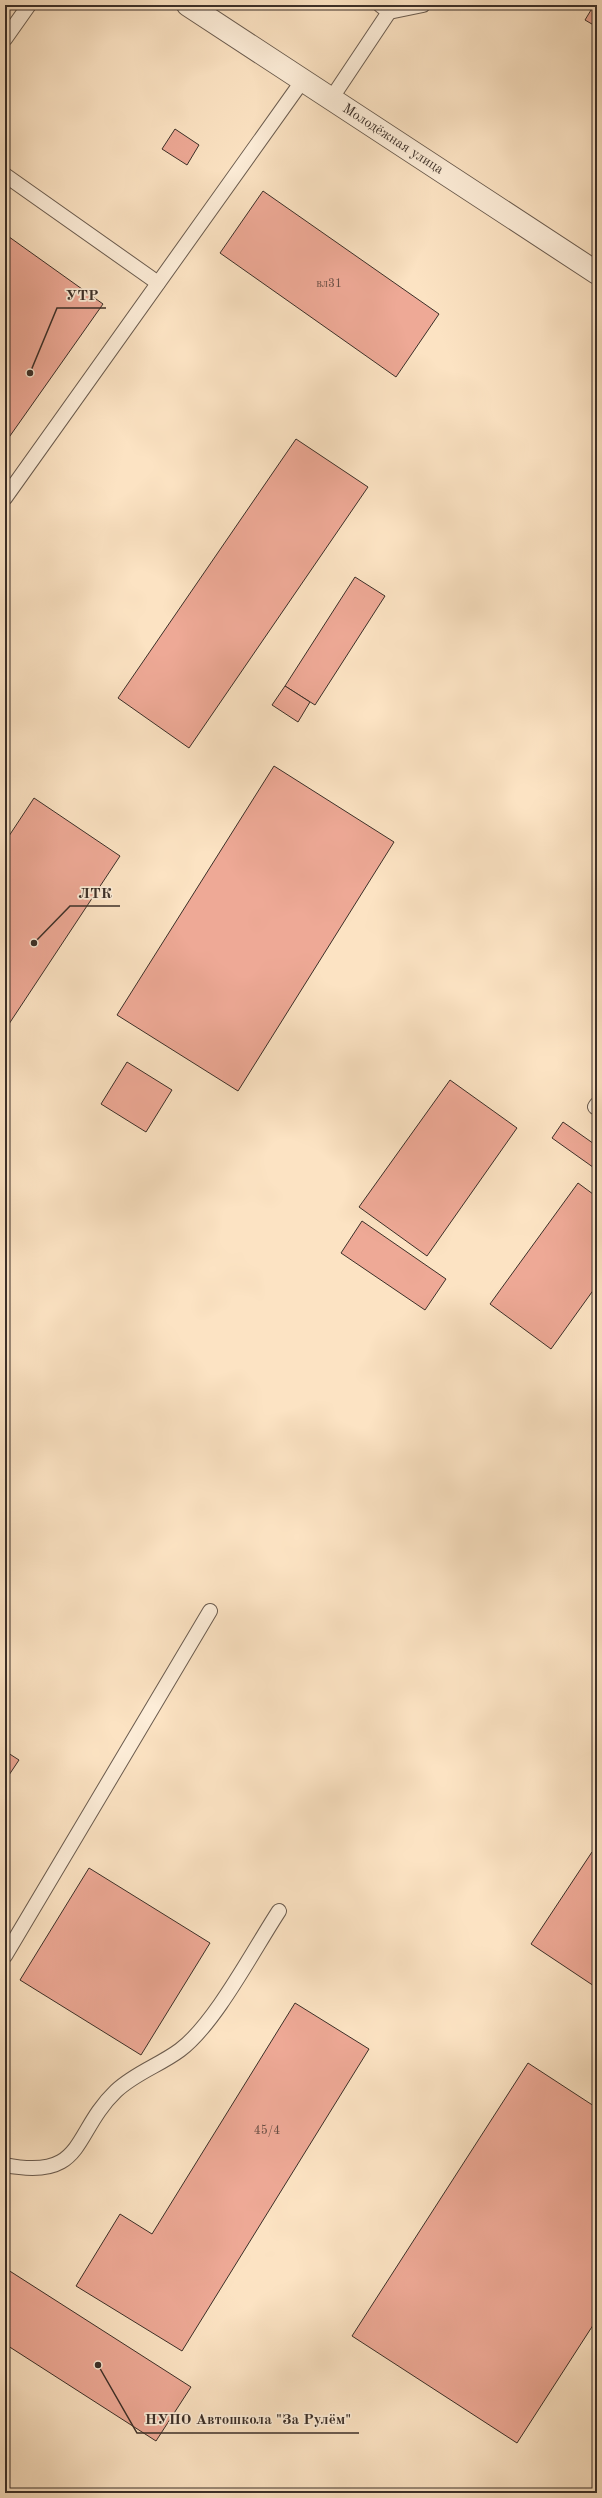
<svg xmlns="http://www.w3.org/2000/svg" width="602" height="2498" font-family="'Old Standard TT',serif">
  <rect width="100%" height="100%" fill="#fce3c3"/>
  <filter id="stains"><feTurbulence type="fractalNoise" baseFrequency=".005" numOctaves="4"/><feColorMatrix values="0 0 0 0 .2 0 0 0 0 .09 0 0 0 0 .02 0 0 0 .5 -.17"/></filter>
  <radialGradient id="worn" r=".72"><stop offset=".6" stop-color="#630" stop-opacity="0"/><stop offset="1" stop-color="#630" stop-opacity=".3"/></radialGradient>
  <!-- building -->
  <g fill="#eea996" stroke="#3b2f28">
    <polygon points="594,5 597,5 597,27 585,20"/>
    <polygon points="175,129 199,145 187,165 162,149"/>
    <polygon points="263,191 439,314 396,377 220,253"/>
    <polygon points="5,234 103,304 5,443"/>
    <polygon points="296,439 368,487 189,748 118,698"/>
    <polygon points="355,577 385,596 315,705 285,686"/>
    <polygon points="285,686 310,702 298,722 272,705"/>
    <polygon points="274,766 394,842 238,1091 117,1015"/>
    <polygon points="34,798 120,856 5,1030 5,842"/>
    <polygon points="127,1062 172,1090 146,1132 101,1104"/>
    <polygon points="450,1080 517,1128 427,1256 359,1207"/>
    <polygon points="563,1122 597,1146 597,1170 552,1138"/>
    <polygon points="578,1183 597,1197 597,1285 551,1349 490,1304"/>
    <polygon points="362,1221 446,1279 425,1310 341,1253"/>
    <polygon points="5,1751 19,1760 5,1781"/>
    <polygon points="592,1852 597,1855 597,1988 531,1944"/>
    <polygon points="89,1868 210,1943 141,2055 20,1980"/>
    <polygon points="295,2003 369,2049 182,2351 76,2286 120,2214 152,2234"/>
    <polygon points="528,2063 597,2108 597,2319 517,2443 352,2336"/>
    <polygon points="5,2268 191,2387 156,2441 5,2344"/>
  </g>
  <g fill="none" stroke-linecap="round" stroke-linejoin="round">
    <defs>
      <g id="lane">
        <polyline points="380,5 389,12 423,5"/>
        <polyline points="5,39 29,5"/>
        <polyline points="331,99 389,12"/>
        <polyline points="5,175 158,283"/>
        <polyline points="5,498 303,80"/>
        <polyline points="595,1107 597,1104"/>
        <polyline points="5,1956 210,1611"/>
        <path d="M 5,2165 C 86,2181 72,2133 116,2091 C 135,2073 160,2065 180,2050 C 215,2024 254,1949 279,1911"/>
      </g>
      <polyline id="street" points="188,5 597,273"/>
    </defs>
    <!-- lane casing -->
    <use href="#lane" stroke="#6b5c4f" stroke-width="16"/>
    <!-- street casing -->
    <use href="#street" stroke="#6b5c4f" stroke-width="24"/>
    <!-- lane -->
    <use href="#lane" stroke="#fdedd8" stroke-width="14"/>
    <!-- street -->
    <use href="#street" stroke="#fdedd8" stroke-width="22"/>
  </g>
  <g text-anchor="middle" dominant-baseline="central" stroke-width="3.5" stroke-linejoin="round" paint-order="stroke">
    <!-- number labels -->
    <g font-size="12" fill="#684e44">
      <text x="329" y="284">вл31</text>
      <text x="267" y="2131">45/4</text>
    </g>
    <!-- street labels -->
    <g font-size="14" fill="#3b2f28" stroke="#fdedd8">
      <text transform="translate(393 139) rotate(33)">Молодёжная улица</text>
    </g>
  </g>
  <!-- callouts -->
  <path fill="none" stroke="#3b2f28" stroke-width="1.5" d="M30 373L57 308H106M34 943L70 906H120M98 2365L137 2433H359"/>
  <g fill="#3b2f28" stroke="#fdedd8" stroke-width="1.5">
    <circle cx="30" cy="373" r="4"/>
    <circle cx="34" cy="943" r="4"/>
    <circle cx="98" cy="2365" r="4"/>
  </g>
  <g font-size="15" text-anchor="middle" font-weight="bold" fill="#3b2f28" stroke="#fdedd8" stroke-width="3.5" stroke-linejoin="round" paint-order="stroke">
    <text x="82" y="300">УТР</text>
    <text x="95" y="898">ЛТК</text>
    <text x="248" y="2424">НУПО Автошкола "За Рулём"</text>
  </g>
  <!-- margin -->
  <rect width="602" height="2498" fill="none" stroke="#fce3c3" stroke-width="20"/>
  <rect x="6" y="6" width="590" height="2486" fill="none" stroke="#3b2f28" stroke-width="2"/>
  <rect x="10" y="10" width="582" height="2478" fill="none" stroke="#3b2f28"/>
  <rect width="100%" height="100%" filter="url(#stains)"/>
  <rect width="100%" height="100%" fill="url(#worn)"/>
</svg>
